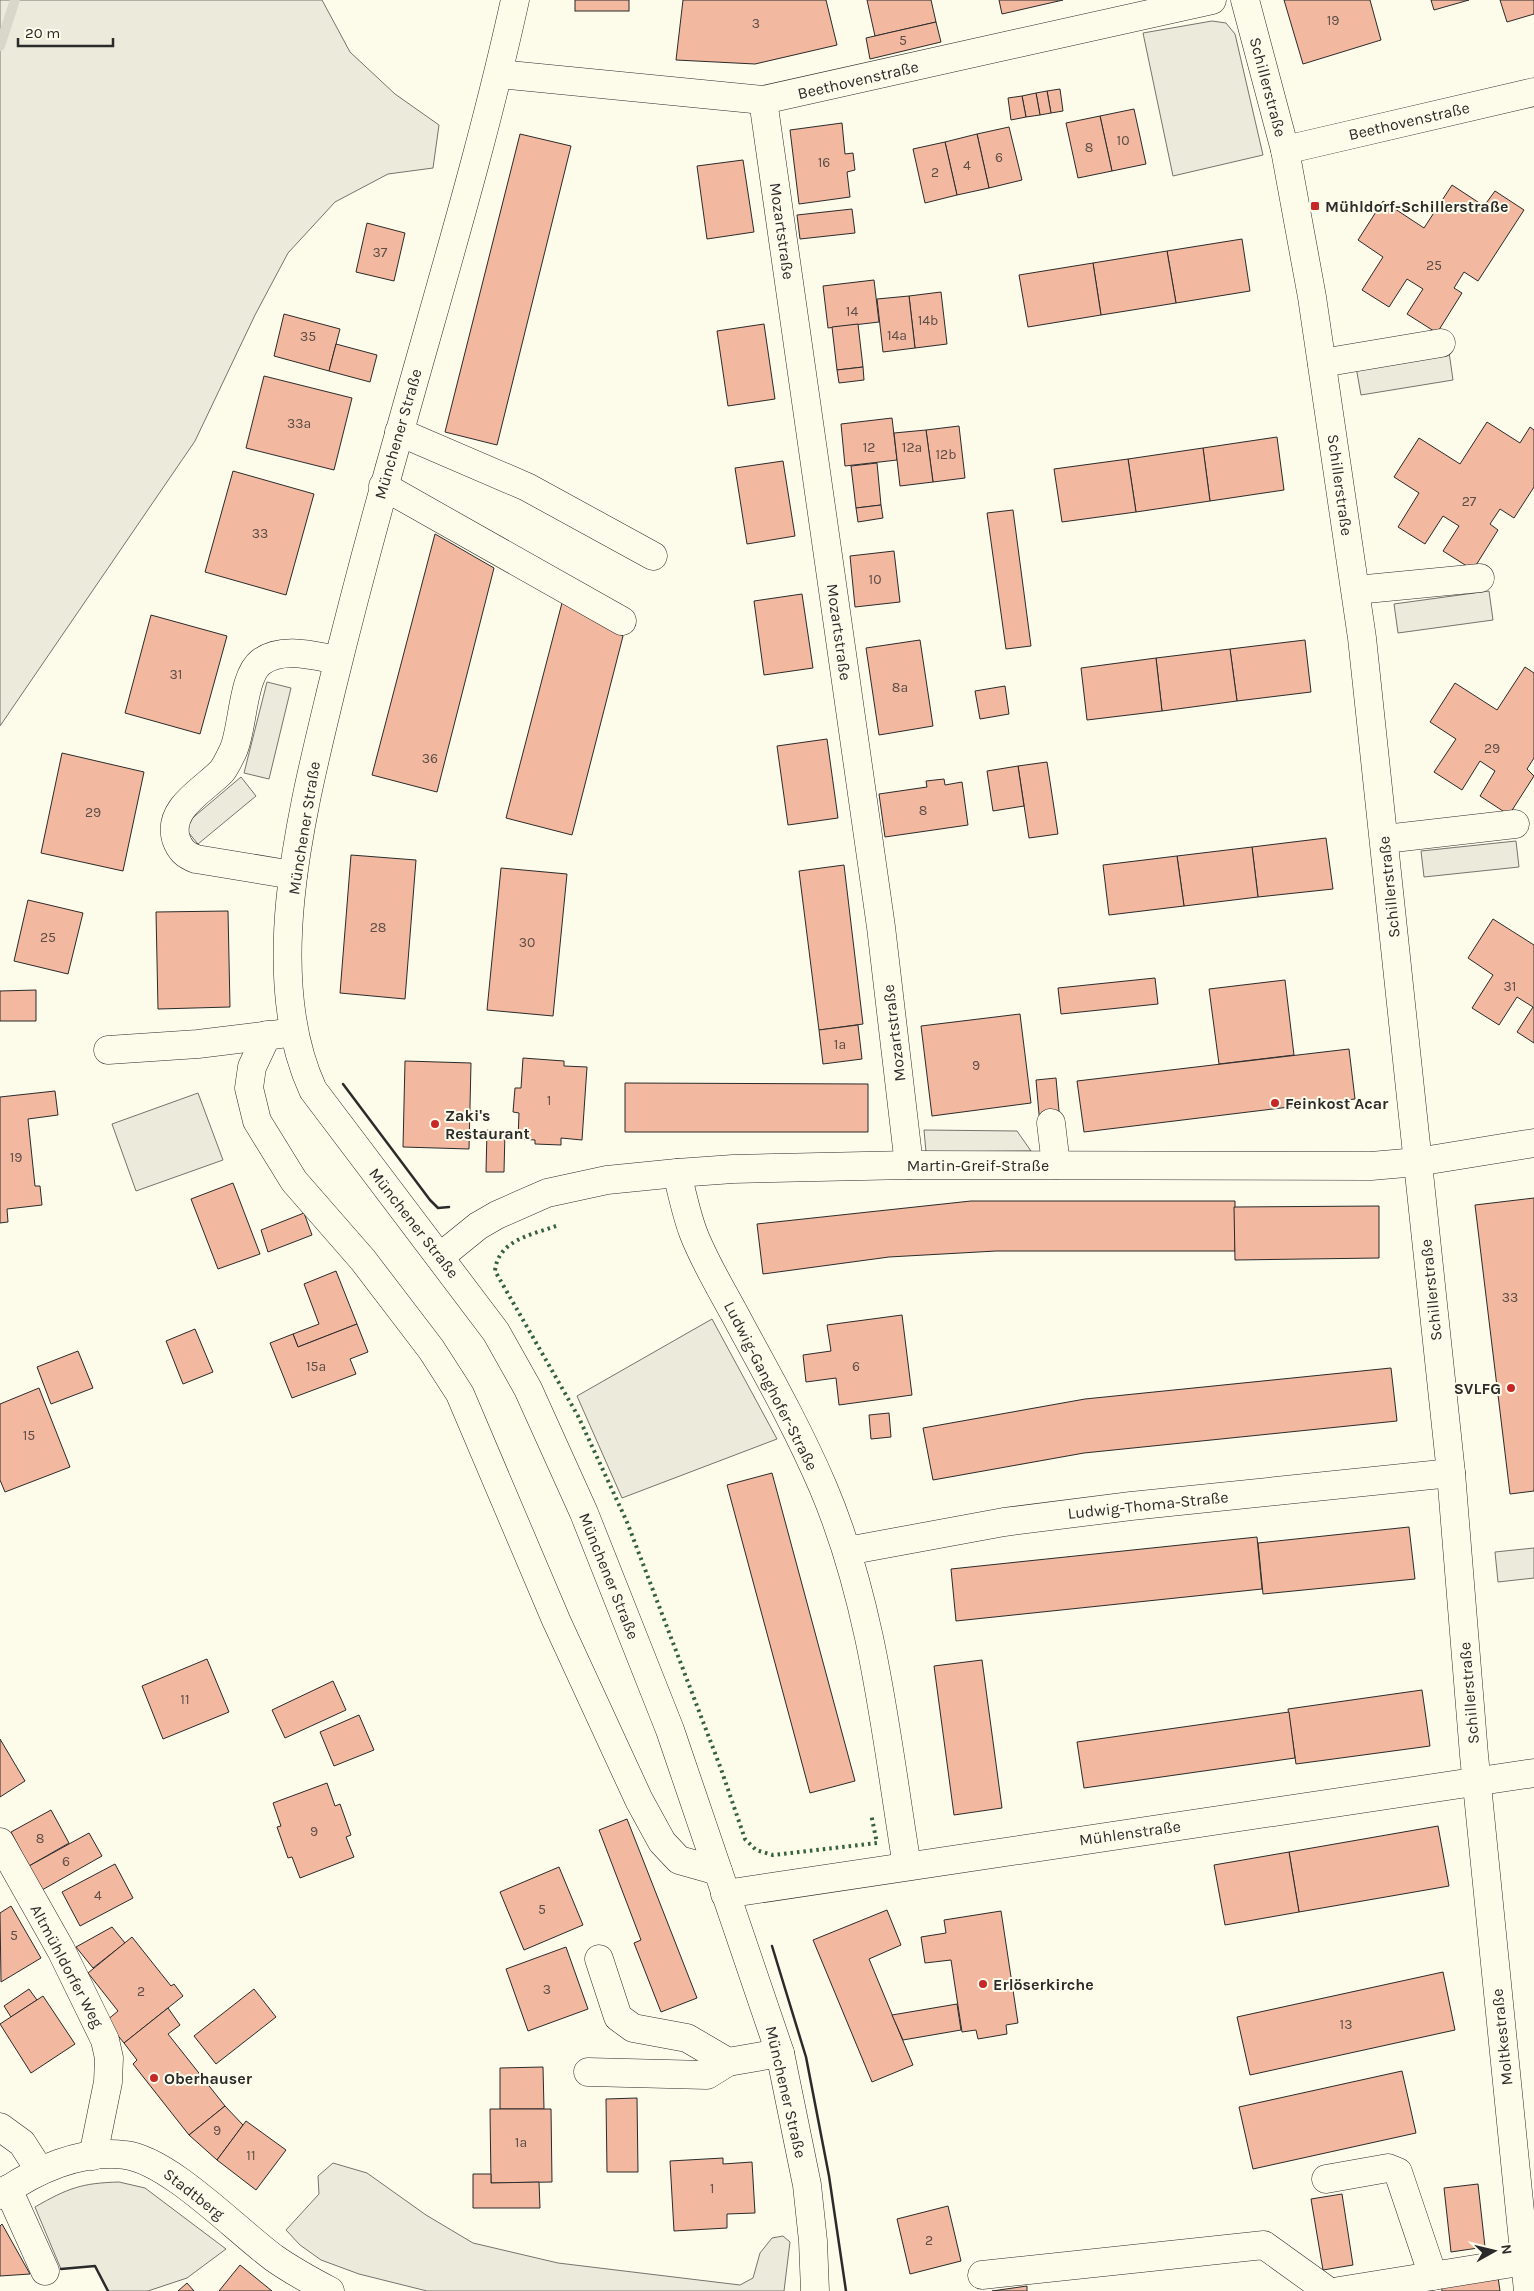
<svg xmlns="http://www.w3.org/2000/svg" width="1534" height="2291" font-family="Karla,sans-serif">
  <rect width="100%" height="100%" fill="#fdfbea"/>
  <!-- green -->
  <g fill="#ecebdb" stroke="#74746e">
    <polygon points="0,0 322,0 350,52 395,94 439,125 433,168 388,174 335,202 288,253 255,315 195,441 0,726"/>
    <polygon points="1212,21 1226,23 1235,34 1263,155 1173,176 1143,33"/>
    <polygon points="712,1319 777,1439 622,1498 577,1396"/>
    <polygon points="333,2163 367,2173 426,2215 473,2243 558,2263 740,2285 753,2278 760,2253 772,2238 783,2236 790,2242 784,2291 427,2291 359,2274 321,2260 300,2245 286,2230 319,2194 318,2176"/>
    <path d="M 119,2182 L 145,2188 L 226,2249 L 187,2278 L 148,2291 L 108,2291 L 95,2266 L 61,2269 L 35,2207 C 68,2188 82,2183 119,2182 Z"/>
  </g>
  <!-- parking -->
  <g fill="#eceadb" stroke="#74746e">
    <polygon points="1449,352 1453,380 1361,395 1356,367"/>
    <polygon points="1489,591 1493,620 1398,633 1394,604"/>
    <polygon points="267,682 291,688 269,779 244,773"/>
    <polygon points="241,777 256,796 198,844 183,826"/>
    <polygon points="1516,841 1519,867 1424,877 1421,851"/>
    <polygon points="198,1093 223,1160 136,1191 112,1124"/>
    <polygon points="924,1130 1017,1131 1031,1151 926,1152"/>
    <polygon points="1534,1548 1534,1578 1498,1582 1495,1552"/>
  </g>
  <g fill="none" stroke-linecap="round" stroke-linejoin="round">
    <!-- stream -->
    <polyline stroke="#d8d7c9" stroke-width="10" points="0,46 15,0"/>
  </g>
  <!-- building -->
  <g fill="#f2b8a0" stroke="#2b2b2b">
    <rect x="575" y="0" width="54" height="11"/>
    <polygon points="683,0 826,0 837,45 755,64 676,60"/>
    <polygon points="867,0 931,0 936,22 875,36"/>
    <polygon points="999,0 1063,0 1002,14"/>
    <polygon points="1284,0 1370,0 1381,40 1303,64"/>
    <polygon points="1431,0 1469,0 1434,10"/>
    <polygon points="1500,0 1534,0 1534,14 1507,22"/>
    <polygon points="936,22 941,42 870,59 866,38"/>
    <polygon points="1060,89 1063,111 1051,113 1047,91"/>
    <polygon points="1047,91 1051,113 1040,115 1036,93"/>
    <polygon points="1036,93 1040,115 1026,117 1022,96"/>
    <polygon points="1022,96 1026,117 1011,120 1008,98"/>
    <polygon points="1134,109 1146,164 1112,171 1100,116"/>
    <polygon points="1100,116 1112,171 1078,178 1066,123"/>
    <polygon points="842,123 845,154 853,153 855,170 847,172 850,197 799,204 790,130"/>
    <polygon points="1009,127 1022,180 989,188 977,134"/>
    <polygon points="520,134 571,146 497,445 445,432"/>
    <polygon points="977,134 989,188 957,195 945,142"/>
    <polygon points="945,142 957,195 925,203 913,149"/>
    <polygon points="743,160 754,232 707,239 697,166"/>
    <polygon points="1452,185 1484,206 1495,191 1524,210 1478,281 1464,272 1454,288 1462,293 1437,333 1407,314 1423,289 1407,279 1389,307 1362,290 1383,257 1358,240 1383,201 1424,228"/>
    <polygon points="852,209 855,233 800,239 797,215"/>
    <polygon points="367,223 405,233 394,281 356,272"/>
    <polygon points="1242,239 1250,291 1176,303 1167,251"/>
    <polygon points="1167,251 1176,303 1101,315 1093,263"/>
    <polygon points="1093,263 1101,315 1028,327 1019,275"/>
    <polygon points="874,280 879,322 828,328 823,286"/>
    <polygon points="941,292 947,344 915,348 909,296"/>
    <polygon points="909,296 915,348 883,352 877,299"/>
    <polygon points="284,314 340,329 329,371 274,356"/>
    <polygon points="764,324 775,399 728,406 717,331"/>
    <polygon points="858,324 863,367 837,370 832,327"/>
    <polygon points="336,344 377,355 370,382 329,371"/>
    <polygon points="863,367 864,380 839,383 837,370"/>
    <polygon points="264,376 352,398 334,470 246,448"/>
    <polygon points="892,418 897,460 845,466 841,424"/>
    <polygon points="1487,422 1520,443 1530,427 1534,430 1534,487 1514,518 1500,509 1490,524 1498,530 1473,570 1443,551 1459,526 1443,516 1425,544 1398,527 1419,493 1394,477 1419,438 1460,464"/>
    <polygon points="959,426 965,478 933,482 926,430"/>
    <polygon points="926,430 933,482 900,486 894,433"/>
    <polygon points="1277,437 1284,490 1210,501 1203,448"/>
    <polygon points="1203,448 1210,501 1136,512 1128,459"/>
    <polygon points="1128,459 1136,512 1062,522 1054,469"/>
    <polygon points="783,461 795,536 747,544 735,468"/>
    <polygon points="877,463 881,505 856,508 851,466"/>
    <polygon points="233,471 314,494 286,595 205,572"/>
    <polygon points="881,505 883,518 858,522 856,508"/>
    <polygon points="1013,510 1031,646 1006,649 987,513"/>
    <polygon points="435,534 494,568 437,792 372,775"/>
    <polygon points="894,551 900,602 855,607 850,556"/>
    <polygon points="802,594 813,668 764,675 754,601"/>
    <polygon points="563,599 623,636 572,835 506,818"/>
    <polygon points="151,615 227,636 200,734 125,713"/>
    <polygon points="920,640 933,726 879,735 866,648"/>
    <polygon points="1305,640 1311,692 1237,701 1230,649"/>
    <polygon points="1230,649 1237,701 1162,711 1156,658"/>
    <polygon points="1156,658 1162,711 1087,720 1081,668"/>
    <polygon points="1525,667 1534,673 1534,758 1527,769 1534,776 1509,815 1480,796 1495,771 1480,761 1462,790 1434,772 1456,739 1430,722 1455,683 1497,710"/>
    <polygon points="1005,686 1009,714 980,719 975,691"/>
    <polygon points="827,739 838,818 788,825 777,746"/>
    <polygon points="62,753 144,772 123,871 41,853"/>
    <polygon points="1047,762 1058,834 1029,838 1018,766"/>
    <polygon points="1018,766 1024,806 993,811 987,771"/>
    <polygon points="944,779 945,785 962,782 968,825 885,837 879,794 927,787 926,781"/>
    <polygon points="1326,838 1333,889 1258,897 1252,847"/>
    <polygon points="1252,847 1258,897 1184,906 1177,856"/>
    <polygon points="351,855 416,860 405,999 340,993"/>
    <polygon points="1177,856 1184,906 1109,915 1103,865"/>
    <polygon points="844,865 863,1024 819,1030 799,871"/>
    <polygon points="501,868 567,874 553,1016 487,1010"/>
    <polygon points="28,900 83,913 68,974 14,961"/>
    <polygon points="228,911 230,1007 158,1009 156,912"/>
    <polygon points="1493,919 1534,945 1534,1043 1517,1032 1533,1007 1517,997 1499,1025 1472,1008 1493,975 1468,958"/>
    <polygon points="1155,978 1158,1004 1061,1014 1058,988"/>
    <polygon points="1285,980 1294,1055 1219,1064 1209,989"/>
    <polygon points="36,990 36,1021 0,1021 0,991"/>
    <polygon points="1020,1014 1031,1103 932,1116 921,1026"/>
    <polygon points="858,1025 862,1059 823,1064 819,1030"/>
    <polygon points="1349,1049 1355,1099 1084,1132 1077,1081"/>
    <polygon points="523,1058 564,1061 564,1066 587,1067 582,1140 561,1138 561,1145 535,1144 535,1140 518,1139 519,1113 513,1112 515,1088 521,1088"/>
    <polygon points="405,1061 471,1063 469,1149 403,1147"/>
    <polygon points="1056,1078 1060,1122 1040,1125 1036,1080"/>
    <polygon points="625,1083 868,1084 868,1132 625,1132"/>
    <polygon points="55,1091 58,1115 28,1119 35,1186 40,1186 42,1205 7,1209 8,1222 0,1223 0,1097"/>
    <polygon points="487,1130 505,1131 504,1172 486,1172"/>
    <polygon points="233,1183 260,1254 218,1269 191,1199"/>
    <polygon points="1534,1198 1534,1491 1510,1494 1475,1205"/>
    <polygon points="971,1201 1235,1201 1235,1251 996,1251 889,1257 763,1274 757,1224"/>
    <polygon points="1379,1206 1379,1258 1235,1260 1234,1207"/>
    <polygon points="304,1213 312,1235 268,1252 261,1230"/>
    <polygon points="336,1271 357,1324 298,1347 293,1334 319,1324 304,1284"/>
    <polygon points="902,1315 912,1395 839,1405 836,1378 806,1382 803,1355 831,1351 827,1325"/>
    <polygon points="357,1324 368,1352 350,1359 356,1374 292,1398 270,1343 293,1334 298,1347"/>
    <polygon points="195,1329 213,1372 183,1384 166,1341"/>
    <polygon points="78,1351 93,1388 51,1404 37,1367"/>
    <polygon points="1391,1368 1397,1421 1084,1453 933,1480 923,1428 1085,1399"/>
    <polygon points="39,1388 70,1467 5,1492 0,1480 0,1404"/>
    <polygon points="889,1413 891,1437 871,1439 869,1415"/>
    <polygon points="772,1473 855,1781 810,1793 727,1485"/>
    <polygon points="1409,1527 1415,1579 1263,1594 1258,1543"/>
    <polygon points="1257,1537 1262,1589 956,1621 951,1569"/>
    <polygon points="207,1659 229,1712 163,1739 142,1686"/>
    <polygon points="982,1660 1002,1808 954,1815 934,1666"/>
    <polygon points="333,1681 346,1710 285,1738 272,1710"/>
    <polygon points="1422,1690 1430,1746 1296,1764 1288,1709"/>
    <polygon points="1289,1712 1295,1758 1084,1788 1077,1742"/>
    <polygon points="359,1715 374,1750 334,1766 320,1732"/>
    <polygon points="0,1739 25,1781 0,1797"/>
    <polygon points="327,1783 335,1806 340,1804 351,1835 346,1837 354,1857 300,1878 292,1857 288,1858 277,1827 281,1826 273,1803"/>
    <polygon points="51,1810 69,1843 29,1866 11,1832"/>
    <polygon points="627,1819 697,1998 661,2012 634,1943 641,1940 599,1830"/>
    <polygon points="1438,1826 1449,1886 1299,1912 1289,1852"/>
    <polygon points="89,1833 102,1856 42,1890 29,1866"/>
    <polygon points="1289,1852 1299,1912 1225,1925 1214,1865"/>
    <polygon points="115,1864 133,1898 80,1926 62,1892"/>
    <polygon points="559,1867 583,1925 524,1950 500,1892"/>
    <polygon points="11,1906 41,1958 1,1982 0,1913"/>
    <polygon points="887,1910 901,1945 869,1959 913,2065 872,2082 813,1940"/>
    <polygon points="1001,1911 1018,2023 1006,2025 1007,2034 978,2039 976,2030 962,2032 951,1960 925,1963 921,1937 946,1933 944,1920"/>
    <polygon points="112,1927 125,1943 93,1968 76,1947"/>
    <polygon points="132,1937 171,1986 174,1984 183,1996 124,2043 106,2021 118,2011 88,1973"/>
    <polygon points="566,1947 588,2009 528,2031 506,1969"/>
    <polygon points="1443,1972 1455,2030 1250,2075 1237,2017"/>
    <polygon points="29,1989 37,2000 11,2017 4,2006"/>
    <polygon points="254,1989 276,2017 216,2064 194,2036"/>
    <polygon points="43,1996 75,2044 31,2073 0,2024"/>
    <polygon points="957,2004 961,2030 903,2040 892,2015"/>
    <polygon points="168,2008 180,2025 168,2034 225,2106 189,2135 133,2064 137,2060 124,2043"/>
    <polygon points="543,2067 544,2109 500,2109 500,2068"/>
    <polygon points="1402,2071 1416,2133 1253,2169 1239,2107"/>
    <polygon points="637,2098 638,2172 607,2172 606,2099"/>
    <polygon points="225,2106 243,2125 217,2160 189,2135"/>
    <polygon points="490,2109 551,2109 552,2182 491,2183"/>
    <polygon points="246,2121 286,2150 256,2190 217,2160"/>
    <polygon points="723,2158 723,2164 752,2162 755,2213 727,2214 727,2228 674,2231 670,2161"/>
    <polygon points="473,2174 491,2174 491,2183 539,2182 540,2208 473,2208"/>
    <polygon points="1478,2184 1485,2247 1451,2252 1444,2188"/>
    <polygon points="1342,2194 1353,2265 1323,2270 1311,2199"/>
    <polygon points="948,2206 961,2261 910,2274 897,2219"/>
    <polygon points="2,2224 30,2274 0,2276 0,2226"/>
    <polygon points="240,2265 272,2291 219,2291"/>
    <polygon points="1498,2277 1500,2291 1442,2291 1441,2284"/>
    <polygon points="187,2283 194,2291 178,2291"/>
    <polygon points="1027,2286 1027,2291 992,2291"/>
  </g>
  <g fill="none" stroke-linecap="round" stroke-linejoin="round">
    <defs>
      <g id="minor">
        <path d="M 515,0 C 484,141 442,280 403,420 C 378,508 354,597 332,687 C 303,808 259,973 313,1090 L 496,1332 L 528,1389 L 584,1513 L 670,1730 L 780,2053 L 807,2185 L 813,2241 L 815,2291"/>
        <polyline points="1245,0 1285,150 1312,297 1362,638 1451,1473 1474,1755 1528,2291"/>
        <polyline points="499,74 763,100 1212,0"/>
        <polyline points="763,100 881,927 909,1165"/>
        <polyline points="1285,150 1534,92"/>
        <polyline points="1322,363 1441,343"/>
        <polyline points="399,432 527,487 653,556"/>
        <polyline points="383,486 622,621"/>
        <polyline points="1356,590 1480,578"/>
        <polyline points="1385,839 1515,824"/>
        <path d="M 293,875 L 196,859 C 185,855 180,850 176,839 C 167,808 204,790 222,771 C 226,766 230,757 233,751 C 243,730 242,676 261,662 C 282,646 315,656 338,660"/>
        <polyline points="267,1035 252,1067 249,1088 257,1121 294,1181 363,1260 431,1349 460,1394 556,1620 639,1800 662,1842 679,1860 718,1871"/>
        <polyline points="108,1050 198,1044 280,1034"/>
        <polyline points="1051,1123 1056,1165"/>
        <path d="M 677,1173 C 682,1193 686,1213 693,1232 C 705,1264 725,1295 741,1326 C 770,1379 799,1431 823,1487 C 874,1607 886,1738 907,1866"/>
        <polyline points="441,1256 478,1226 497,1215 547,1193 607,1180 677,1173 733,1169 909,1165 1371,1166 1417,1162 1534,1143"/>
        <polyline points="847,1551 1004,1522 1131,1506 1451,1473"/>
        <polyline points="0,1842 61,1950 105,2040 109,2058 108,2082 93,2156"/>
        <polyline points="725,1894 1534,1773"/>
        <polyline points="599,1959 618,2017 633,2028 687,2038 728,2062"/>
        <polyline points="588,2072 707,2075 728,2062 780,2053"/>
        <polyline points="0,2127 22,2143 40,2171"/>
        <polyline points="1326,2179 1388,2168 1398,2172 1433,2276"/>
        <polyline points="8,2189 45,2271"/>
        <polyline points="982,2275 1264,2245 1328,2291"/>
        <polyline points="1339,2291 1525,2261"/>
      </g>
      <path id="major" d="M 0,2195 C 35,2170 81,2149 125,2155 C 169,2160 236,2230 274,2258 C 291,2270 311,2281 330,2291"/>
    </defs>
    <!-- minor casing -->
    <use href="#minor" stroke="#2b2b2b" stroke-width="29"/>
    <!-- major casing -->
    <use href="#major" stroke="#2b2b2b" stroke-width="29"/>
    <!-- minor -->
    <use href="#minor" stroke="#fdfbea" stroke-width="28"/>
    <!-- major -->
    <use href="#major" stroke="#fdfbea" stroke-width="28"/>
    <!-- hedge -->
    <path stroke="#34623c" stroke-width="4" stroke-dasharray="2.5 4" stroke-linecap="butt" d="M 556,1226 C 531,1235 498,1240 495,1271 L 578,1416 L 627,1522 L 721,1769 L 745,1839 L 756,1850 L 773,1855 L 877,1843 L 871,1814"/>
    <!-- wall -->
    <g stroke="#2b2b2b" stroke-width="2.5">
      <polyline points="343,1084 430,1200 438,1208 449,1207"/>
      <polyline points="772,1946 806,2057 829,2176 846,2291"/>
      <polyline points="61,2269 95,2266 108,2291"/>
    </g>
  </g>
  <!-- markers -->
  <g fill="#c62828" stroke="#fdfbea" stroke-width="2">
    <rect x="1310" y="201" width="10" height="10" rx="2.5"/>
    <circle cx="1275" cy="1103" r="5"/>
    <circle cx="435" cy="1124" r="5"/>
    <circle cx="1511" cy="1388" r="5"/>
    <circle cx="983" cy="1984" r="5"/>
    <circle cx="154" cy="2078" r="5"/>
  </g>
  <g text-anchor="middle" dominant-baseline="central" stroke-width="4" stroke-linejoin="round" paint-order="stroke">
    <!-- number labels -->
    <g font-size="14" fill="#5d4e48">
      <text x="1333" y="20">19</text>
      <text x="756" y="23">3</text>
      <text x="903" y="40">5</text>
      <text x="1123" y="140">10</text>
      <text x="1089" y="147">8</text>
      <text x="999" y="157">6</text>
      <text x="824" y="162">16</text>
      <text x="967" y="165">4</text>
      <text x="935" y="172">2</text>
      <text x="380" y="252">37</text>
      <text x="1434" y="265">25</text>
      <text x="852" y="311">14</text>
      <text x="928" y="320">14b</text>
      <text x="897" y="335">14a</text>
      <text x="308" y="336">35</text>
      <text x="299" y="423">33a</text>
      <text x="869" y="447">12</text>
      <text x="912" y="447">12a</text>
      <text x="946" y="454">12b</text>
      <text x="1469" y="501">27</text>
      <text x="260" y="533">33</text>
      <text x="875" y="579">10</text>
      <text x="176" y="674">31</text>
      <text x="900" y="687">8a</text>
      <text x="1492" y="748">29</text>
      <text x="430" y="758">36</text>
      <text x="923" y="810">8</text>
      <text x="93" y="812">29</text>
      <text x="378" y="927">28</text>
      <text x="48" y="937">25</text>
      <text x="527" y="942">30</text>
      <text x="1510" y="986">31</text>
      <text x="840" y="1044">1a</text>
      <text x="976" y="1065">9</text>
      <text x="549" y="1100">1</text>
      <text x="16" y="1157">19</text>
      <text x="1510" y="1297">33</text>
      <text x="316" y="1366">15a</text>
      <text x="856" y="1366">6</text>
      <text x="29" y="1435">15</text>
      <text x="185" y="1699">11</text>
      <text x="314" y="1831">9</text>
      <text x="40" y="1838">8</text>
      <text x="66" y="1861">6</text>
      <text x="98" y="1895">4</text>
      <text x="542" y="1909">5</text>
      <text x="14" y="1935">5</text>
      <text x="547" y="1989">3</text>
      <text x="141" y="1991">2</text>
      <text x="1346" y="2024">13</text>
      <text x="217" y="2130">9</text>
      <text x="521" y="2142">1a</text>
      <text x="251" y="2155">11</text>
      <text x="712" y="2188">1</text>
      <text x="929" y="2240">2</text>
    </g>
    <!-- street labels -->
    <g font-size="16" fill="#2b2b2b" stroke="#fdfbea">
      <text transform="translate(858 80) rotate(-13)">Beethovenstraße</text>
      <text transform="translate(1268 87) rotate(75)">Schillerstraße</text>
      <text transform="translate(1409 121) rotate(-13)">Beethovenstraße</text>
      <text transform="translate(782 231) rotate(82)">Mozartstraße</text>
      <text transform="translate(398 434) rotate(-74)">Münchener Straße</text>
      <text transform="translate(1340 485) rotate(82)">Schillerstraße</text>
      <text transform="translate(839 632) rotate(82)">Mozartstraße</text>
      <text transform="translate(304 828) rotate(-81)">Münchener Straße</text>
      <text transform="translate(1389 887) rotate(-96)">Schillerstraße</text>
      <text transform="translate(894 1033) rotate(-97)">Mozartstraße</text>
      <text x="978" y="1165">Martin-Greif-Straße</text>
      <text transform="translate(414 1223) rotate(52)">Münchener Straße</text>
      <text transform="translate(1431 1290) rotate(-96)">Schillerstraße</text>
      <text transform="translate(771 1386) rotate(63)">Ludwig-Ganghofer-Straße</text>
      <text transform="translate(1148 1505) rotate(-6)">Ludwig-Thoma-Straße</text>
      <text transform="translate(609 1576) rotate(68)">Münchener Straße</text>
      <text transform="translate(1469 1693) rotate(-95)">Schillerstraße</text>
      <text transform="translate(1130 1833) rotate(-8)">Mühlenstraße</text>
      <text transform="translate(67 1966) rotate(62)">Altmühldorfer Weg</text>
      <text transform="translate(1502 2037) rotate(-96)">Moltkestraße</text>
      <text transform="translate(786 2092) rotate(77)">Münchener Straße</text>
      <text transform="translate(194 2194) rotate(38)">Stadtberg</text>
    </g>
    <!-- poi labels -->
    <g font-size="16" font-weight="bold" fill="#2b2b2b" stroke="#fdfbea" text-anchor="start">
      <text x="1325" y="206">Mühldorf-Schillerstraße</text>
      <text x="1285" y="1103">Feinkost Acar</text>
      <text x="445" y="1115">Zaki's<tspan x="445" dy="18">Restaurant</tspan></text>
      <text x="1501" y="1388" text-anchor="end">SVLFG</text>
      <text x="993" y="1984">Erlöserkirche</text>
      <text x="164" y="2078">Oberhauser</text>
    </g>
  </g>
  <!-- north arrow -->
  <g transform="translate(1494 2251) rotate(82)" stroke="#fdfbea" stroke-width="4" paint-order="stroke">
  <path d="M0-4L9 19L0 12L-9 19Z" fill="#2b2b2b"/>
  <text y="-8" font-size="14" font-weight="bold" text-anchor="middle" fill="#2b2b2b">N</text>
  </g>
  <!-- scale -->
  <path d="M18 38v8h95v-8" fill="none" stroke="#2b2b2b" stroke-width="2.5"/>
  <text x="25" y="38" font-size="15" fill="#2b2b2b" stroke="#fdfbea" stroke-width="4" paint-order="stroke">20 m</text>
</svg>
